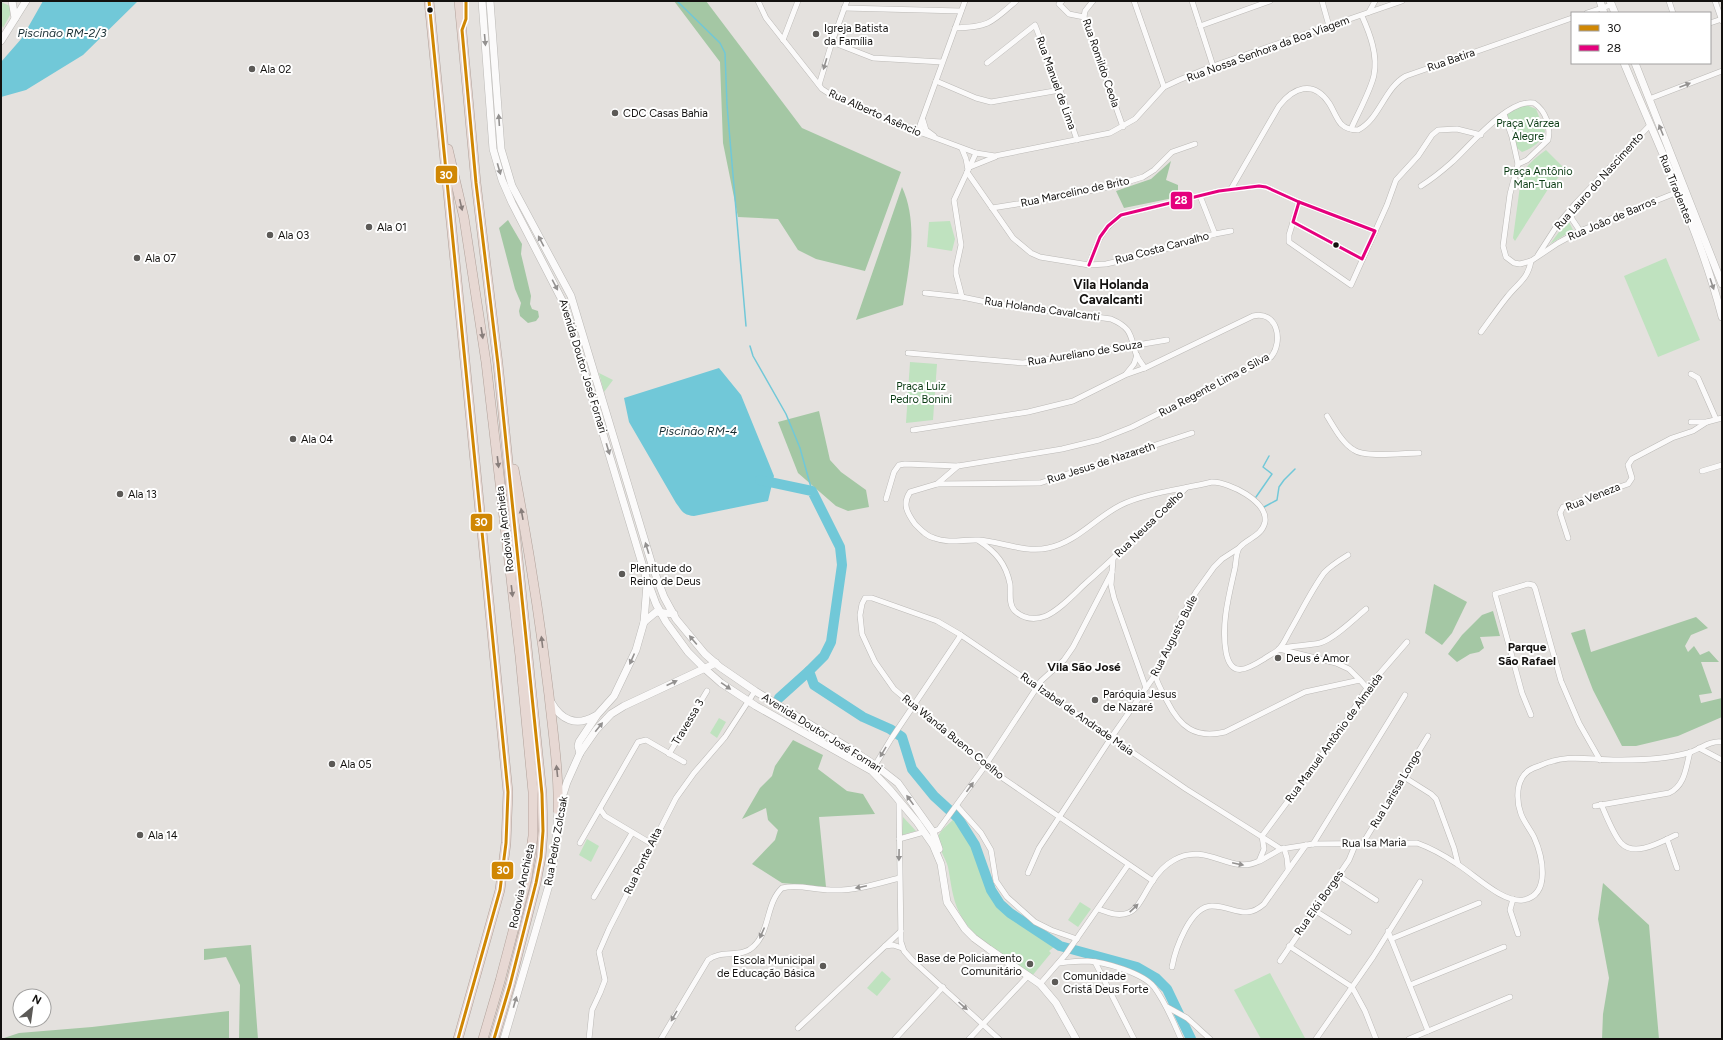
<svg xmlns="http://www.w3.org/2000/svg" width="1723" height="1040" font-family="Figtree,sans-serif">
  <rect width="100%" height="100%" fill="#e4e1de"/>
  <!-- green -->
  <g fill="#bfe2bf">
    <polygon points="1,2 10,6 10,15 3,28 1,23"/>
    <path d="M 1524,104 L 1536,109 L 1545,131 C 1542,141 1532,149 1522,152 L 1517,148 L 1507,114 Z"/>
    <path d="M 1546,150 L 1566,170 L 1550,186 L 1515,241 L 1513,238 L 1520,186 L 1517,182 C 1524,168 1534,158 1546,150 Z"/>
    <polygon points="1568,220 1573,230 1550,244"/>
    <polygon points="950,221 955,239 952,251 927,247 929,222"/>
    <polygon points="1666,258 1700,340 1658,357 1624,276"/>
    <polygon points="910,362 937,364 933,420 906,423"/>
    <polygon points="599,373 613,380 604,392"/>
    <polygon points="719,718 726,722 717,738 710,733"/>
    <polygon points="903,817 916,831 902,835"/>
    <path d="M 955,818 L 972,845 L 989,891 L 999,904 L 1020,922 L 1054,947 L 1049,951 L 1051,953 L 1032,976 C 1006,958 973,941 959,912 C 952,898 951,882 948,867 C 946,858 933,841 940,833 C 944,827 950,823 955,818 Z"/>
    <polygon points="587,839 599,846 591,862 579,855"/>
    <polygon points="1080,902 1091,909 1078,927 1068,920"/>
    <polygon points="882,971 891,979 877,996 867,988"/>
    <polygon points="1270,973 1305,1038 1303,1039 1261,1039 1234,990"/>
  </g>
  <!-- forest -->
  <g fill="#a4c7a4">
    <polygon points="674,1 706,1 802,128 901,172 865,271 816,259 798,250 778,219 738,217 723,143 720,62"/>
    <polygon points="1171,161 1166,180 1178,185 1178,197 1124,208 1116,191 1151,179"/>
    <path d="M 902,187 C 919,224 909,266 903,305 L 856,320 Z"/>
    <polygon points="508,220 522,244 521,254 531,296 530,304 532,309 538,311 539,317 536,321 528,323 520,316 519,311 521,303 515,289 499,228"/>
    <polygon points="819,411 830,460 841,472 866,490 869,507 848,511 836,506 798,473 778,422"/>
    <polygon points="1434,584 1467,602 1452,633 1442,645 1425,633"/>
    <polygon points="1493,611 1500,636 1480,637 1484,648 1479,652 1470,654 1457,662 1448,654 1462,635 1482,615"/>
    <polygon points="1696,617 1708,628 1691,635 1685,646 1688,652 1694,646 1700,655 1709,651 1719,662 1701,662 1712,693 1699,695 1701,703 1722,698 1722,717 1678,736 1636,746 1622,746 1593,690 1571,633 1585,629 1591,652"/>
    <polygon points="793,740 823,755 818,769 847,791 863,794 875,814 819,817 826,887 782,883 752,864 775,840 778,830 768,820 766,808 742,819 760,788 772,776 775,766"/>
    <polygon points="1603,883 1649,925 1659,1039 1602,1039 1603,1014 1609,978 1598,919"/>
    <polygon points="251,945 258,1039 239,1039 240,985 226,957 204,960 204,949"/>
    <polygon points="229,1011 229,1039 1,1039 19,1033 92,1027"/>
  </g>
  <!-- water -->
  <g fill="#71c8d8">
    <polygon points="43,1 138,1 83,55 26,90 1,97 1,62 22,38"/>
    <path d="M 719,368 L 741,395 L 774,476 L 768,501 L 694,516 C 683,515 682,511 676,503 L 629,422 L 624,398 Z"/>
  </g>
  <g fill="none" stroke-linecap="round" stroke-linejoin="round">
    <!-- stream -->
    <g stroke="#71c8d8" stroke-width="1.5">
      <polyline points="677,1 720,43 725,53 727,105 746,326"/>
      <polyline points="750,346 753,356 786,414 800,448 812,491"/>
      <polyline points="1256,497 1272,474 1263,467 1269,456"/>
      <polyline points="1264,507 1277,500 1279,487 1284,480 1295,469"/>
    </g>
    <!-- river -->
    <g stroke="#71c8d8" stroke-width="10">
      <polyline points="760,480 812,491 840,547 842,565 831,642 824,656 809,671 814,685 863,717 890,729 902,737 912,769 934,796 958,818 975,845 991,890 1000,904 1010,913 1060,946 1137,967 1156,978 1167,989 1191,1039"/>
      <polyline points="779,698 809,671"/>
    </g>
    <defs>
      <g id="street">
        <polyline points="758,1 766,18 822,89 836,98 922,133 976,153 995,156 1110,133 1135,119 1164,87 1179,80 1213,66 1402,1"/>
        <polyline points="1062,1 1059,4 1069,14 1084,17"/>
        <polyline points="1093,1 1085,11 1084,17 1123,127"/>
        <polyline points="1134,1 1164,87"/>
        <polyline points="1192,1 1213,66"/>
        <polyline points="1322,1 1329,26"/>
        <polyline points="1669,1 1673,13"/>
        <polyline points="1715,1 1722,21"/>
        <polyline points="844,8 961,11"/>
        <polyline points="1369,12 1375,1"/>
        <polyline points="1587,13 1611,5"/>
        <polyline points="1710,23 1722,19"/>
        <polyline points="1200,26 1270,1"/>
        <path d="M 955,28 C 989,27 991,23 1016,1"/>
        <polyline points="783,40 798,1"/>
        <polyline points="832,42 873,58 942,62"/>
        <polyline points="987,63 1035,25 1060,90 1077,140"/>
        <polyline points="936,81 976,98 991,102 1060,90"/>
        <polyline points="819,85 832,42 847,1"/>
        <polyline points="1649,99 1722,71"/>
        <polyline points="1504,114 1512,137 1518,164 1510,194 1503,246 1506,257 1514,263 1520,264 1531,261 1558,243 1580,231 1678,192"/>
        <polyline points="923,120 926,130 934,136"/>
        <path d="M 1351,129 C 1357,115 1371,90 1374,75 C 1378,55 1370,34 1362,16"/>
        <polyline points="922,133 920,125 965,1"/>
        <polyline points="962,149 966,159 968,170"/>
        <polyline points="970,167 995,157"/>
        <polyline points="967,172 1013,238 1031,253 1040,257 1089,265 1106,264 1145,255 1215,234 1231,231"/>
        <path d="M 1421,186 C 1432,179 1442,171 1451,163 C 1469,147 1508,98 1534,103 C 1546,111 1551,127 1548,140 L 1527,160 L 1518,164"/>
        <path d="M 1231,189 L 1279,106 C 1293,88 1313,79 1329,103 C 1333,109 1336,118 1341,124 C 1346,129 1352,130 1358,130 C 1380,119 1384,88 1406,76 L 1572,18"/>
        <polyline points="1200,196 1215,234"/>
        <polyline points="1299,202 1289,235 1289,242 1351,285 1387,205 1396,180 1418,156 1432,135 1438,130 1457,129 1481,135"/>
        <polyline points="992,208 1030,202 1114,186 1143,177 1154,170 1172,152 1195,144"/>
        <polyline points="1571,210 1572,219 1580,231"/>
        <polyline points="1293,222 1362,259"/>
        <polyline points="1538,255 1558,224 1575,204 1650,125"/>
        <path d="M 1089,265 C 1098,241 1100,231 1121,215 L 1219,191 L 1259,186 L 1266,187 L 1299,202 L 1375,231"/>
        <path d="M 925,293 L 962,297 L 991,303 L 1111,319 C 1132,328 1130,335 1136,354 C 1138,359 1142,364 1145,368"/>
        <polyline points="962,297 956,274 956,268 961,245 954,200 976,153"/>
        <path d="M 1481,332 C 1490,320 1498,308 1507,297 C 1518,283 1528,279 1531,261"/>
        <polyline points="908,353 1023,363 1072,356 1167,340"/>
        <polyline points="1126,374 1134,364 1137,355"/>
        <polyline points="1691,374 1698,378 1716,419"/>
        <path d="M 1327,416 C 1334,427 1342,443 1354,450 C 1365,458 1405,453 1419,453"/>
        <polyline points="1691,422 1707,422 1722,418"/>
        <path d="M 958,466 L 937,484 L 910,492 C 902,504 907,513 915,524 C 921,530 926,536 934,538 C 950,544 964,539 979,540 C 1002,542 1025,553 1048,548 C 1077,542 1095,518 1121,505 C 1145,493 1184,489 1212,482 C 1229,482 1268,501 1265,522 C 1262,536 1248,538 1240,547 C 1236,551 1236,562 1235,568 C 1229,595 1221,624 1226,652 C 1231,679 1248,669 1264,659 C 1268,656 1275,653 1279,649 C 1284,644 1287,636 1290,631 C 1301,612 1311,591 1324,573 C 1330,566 1340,560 1348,555"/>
        <polyline points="1702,471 1722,465"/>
        <polyline points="937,484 1040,483 1192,433"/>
        <path d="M 886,499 L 894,472 L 899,465 L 905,464 L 958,466 L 1062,449 L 1099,440 L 1132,427 L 1271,357 C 1284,341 1277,310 1253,316 L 1145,368 L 1125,375 L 1073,401 L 1028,412 L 913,430"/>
        <polyline points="1568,538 1560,513 1563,507 1628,484 1632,478 1628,465 1632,459 1672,438 1693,431 1707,422"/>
        <path d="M 979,541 C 996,552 1006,564 1010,584 C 1011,592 1008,604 1015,611 C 1024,619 1035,620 1046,616 C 1061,609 1074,594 1086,583 C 1120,553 1153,520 1186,488"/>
        <polyline points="1113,560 1111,585 1114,598 1146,688"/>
        <path d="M 1279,649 C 1293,645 1306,646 1320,643 C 1334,639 1354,619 1366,609"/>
        <polyline points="1279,649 1336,663 1349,669 1360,680"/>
        <path d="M 1155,675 C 1158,685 1163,693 1167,701 C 1180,727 1195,739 1225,732 L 1305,692 L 1360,680 L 1367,688"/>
        <polyline points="1531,715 1522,693 1495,594 1528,584 1533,585 1535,588 1561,681 1579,723 1600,760"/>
        <polyline points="1699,748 1722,760"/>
        <polyline points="669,754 707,691"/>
        <polyline points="874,767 891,739 961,635"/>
        <polyline points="1404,777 1431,794 1436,799 1454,848 1458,864"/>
        <polyline points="899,802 901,942 904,951 912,960 999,1039"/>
        <path d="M 1601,804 C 1606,815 1613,834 1621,843 C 1635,858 1662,841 1676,835"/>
        <polyline points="957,806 981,833 991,850 996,881 1007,897 1035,922 1051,930 1077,939"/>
        <path d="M 1595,806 L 1669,793 C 1685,786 1686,767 1690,752"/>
        <polyline points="600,809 605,816 652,844"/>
        <polyline points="933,832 939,829 985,766 1041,681 1064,660 1073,647 1112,572"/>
        <polyline points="899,839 924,832"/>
        <polyline points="1667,839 1677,868"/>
        <polyline points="580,843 638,742 646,740 684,762"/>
        <polyline points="1363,843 1428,736"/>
        <polyline points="1313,844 1405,695"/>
        <polyline points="1284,848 1287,858 1288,869"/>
        <polyline points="1260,861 1281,849"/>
        <polyline points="1028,873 1039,848 1111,738 1155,675 1182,616 1196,592 1214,567 1222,559 1239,548"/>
        <polyline points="1339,876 1376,900"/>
        <path d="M 1153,881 L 985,766 L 894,689 L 875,662 L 862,634 L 860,615 L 862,604 L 865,598 L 872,598 L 937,621 L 961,635 L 1186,789 L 1281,849 L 1313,844 L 1417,843 C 1431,848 1445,856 1457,864 C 1474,874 1502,903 1523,900 C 1552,895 1542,855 1534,837 C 1530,829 1524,822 1521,814 C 1517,803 1516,788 1522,778 C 1525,772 1532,768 1539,766 C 1569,752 1591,761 1622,760 C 1644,760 1667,759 1688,753 C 1699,750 1710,740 1722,742"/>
        <polyline points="594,897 632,833"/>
        <polyline points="1513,899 1510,910 1518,934"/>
        <path d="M 1098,909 C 1107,912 1117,917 1128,913 C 1139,909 1145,892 1152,882 C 1157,874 1165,865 1174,860 C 1207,841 1231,876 1259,861 L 1264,849 L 1262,836 L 1339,732 L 1367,688 L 1407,642"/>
        <polyline points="1314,910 1349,932"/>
        <polyline points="1388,931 1428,1031"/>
        <polyline points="1391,939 1479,903"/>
        <polyline points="885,946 893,945 902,948"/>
        <polyline points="1289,946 1352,987 1365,1011 1376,1039"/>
        <polyline points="1280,961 1349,860 1356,843"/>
        <polyline points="1095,962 1134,1039"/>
        <path d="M 1059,963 C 1068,962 1078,961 1087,961 C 1105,962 1143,973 1154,987 C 1166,1003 1173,1021 1181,1039"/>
        <path d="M 1172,967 C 1175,950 1190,906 1212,906 C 1233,906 1245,921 1264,904 L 1306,845"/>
        <polyline points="1040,984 1066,954 1128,865"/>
        <polyline points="1410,985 1504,947"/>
        <polyline points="1167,1007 1187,1018 1210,1039"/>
        <polyline points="798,1028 901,931"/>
        <polyline points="589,1039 592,1010 600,993 605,980 599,952 609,929 676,798 694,773 725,737 755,691"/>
        <path d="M 661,1039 L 708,960 C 721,949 742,959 754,946 C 770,931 766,903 782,888 C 799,884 814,890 831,890 C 854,891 877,884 899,878"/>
        <polyline points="895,1039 943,987"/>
        <polyline points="969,1039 1028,976"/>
        <polyline points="1316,1039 1373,957 1420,882"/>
        <polyline points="1409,1039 1510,997"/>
      </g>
      <g id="secondary">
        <polyline points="12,1 15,18"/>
        <polyline points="482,1 493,149 502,180 512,203 564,304 646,577 656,604 666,622 688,652 704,668 721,683 756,706 872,771 891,791 917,822 933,845 941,864 947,902 965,929 974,938 989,949 1040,984 1056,1003 1076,1039"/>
        <polyline points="490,1 501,149 512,186 571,296 653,568 664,597 676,619 705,654 720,667 755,691 852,750 875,765 898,783 933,832 939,849"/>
        <polyline points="1600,1 1604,13"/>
        <polyline points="1610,1 1615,13"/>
        <polyline points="1,41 26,1"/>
        <path d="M 1624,63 C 1658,145 1700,231 1722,317"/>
        <polyline points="1635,63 1722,284"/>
        <polyline points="644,622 647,584"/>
        <path d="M 551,702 C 561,720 576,727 595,716"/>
        <polyline points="580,753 578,746 579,742 597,715 614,696 636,650 644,622 656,612 674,614"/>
        <polyline points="504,1039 549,885 555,852 558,810 567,782 580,753 596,730 611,714 624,706 716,663"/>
      </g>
      <g id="highway">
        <polyline points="429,1 508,792 506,843 500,890 458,1039"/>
        <polyline points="459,1 476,183 498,364 542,794 543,831 541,857 536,883 510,985 494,1039"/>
        <polyline points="448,149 464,218 486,362 520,656 533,792 533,836 527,878 500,981 483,1039"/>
        <path d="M 514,469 C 528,544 540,619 549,695 C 553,733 559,772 558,810"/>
      </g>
    </defs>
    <!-- street casing -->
    <use href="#street" stroke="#bbb9b6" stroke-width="6"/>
    <!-- secondary casing -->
    <use href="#secondary" stroke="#bbb9b6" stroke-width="8"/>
    <!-- highway casing -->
    <use href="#highway" stroke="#b0a19a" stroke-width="10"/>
    <!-- street -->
    <use href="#street" stroke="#fbfafa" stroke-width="5"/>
    <!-- secondary -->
    <use href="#secondary" stroke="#fbfafa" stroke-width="7"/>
    <!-- highway -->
    <use href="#highway" stroke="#e7d8d3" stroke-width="9"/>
    <defs>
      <g id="bus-1">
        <polyline points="429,1 508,792 506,843 500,890 458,1039"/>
        <polyline points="466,1 466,19 462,30 476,183 498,364 542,794 543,831 541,857 536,883 510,985 494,1039"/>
      </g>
      <g id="bus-2">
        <polygon points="1299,202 1375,231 1362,259 1293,222"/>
        <polyline points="1089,265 1100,237 1108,226 1121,215 1219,191 1259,186 1266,187 1299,202"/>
      </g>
    </defs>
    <!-- bus-1 casing -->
    <use href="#bus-1" stroke="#fff" stroke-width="6"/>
    <!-- bus-2 casing -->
    <use href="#bus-2" stroke="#fff" stroke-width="6"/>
    <!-- bus-1 -->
    <use href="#bus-1" stroke="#d08703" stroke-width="3"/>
    <!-- bus-2 -->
    <use href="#bus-2" stroke="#e5007d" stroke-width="3"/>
  </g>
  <!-- one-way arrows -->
  <defs><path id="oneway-solid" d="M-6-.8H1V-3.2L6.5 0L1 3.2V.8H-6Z"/></defs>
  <g fill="#939190">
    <use href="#oneway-solid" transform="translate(485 40) rotate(85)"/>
    <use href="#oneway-solid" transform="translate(825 64) rotate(107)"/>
    <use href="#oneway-solid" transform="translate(1685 85) rotate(-21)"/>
    <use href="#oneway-solid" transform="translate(499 120) rotate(-94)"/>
    <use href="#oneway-solid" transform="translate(1661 130) rotate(-112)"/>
    <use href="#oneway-solid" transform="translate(499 169) rotate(74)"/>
    <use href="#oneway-solid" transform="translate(541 241) rotate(-118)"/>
    <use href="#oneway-solid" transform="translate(1712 284) rotate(71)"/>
    <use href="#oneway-solid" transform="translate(555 285) rotate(62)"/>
    <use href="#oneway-solid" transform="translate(608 449) rotate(73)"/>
    <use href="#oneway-solid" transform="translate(647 548) rotate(-107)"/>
    <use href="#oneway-solid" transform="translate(693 640) rotate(-130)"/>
    <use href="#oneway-solid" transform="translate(632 659) rotate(114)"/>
    <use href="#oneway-solid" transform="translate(672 683) rotate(-25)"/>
    <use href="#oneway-solid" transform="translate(726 686) rotate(35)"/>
    <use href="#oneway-solid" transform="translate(599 727) rotate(-51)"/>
    <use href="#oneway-solid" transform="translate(883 752) rotate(121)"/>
    <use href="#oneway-solid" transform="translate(970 787) rotate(-54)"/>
    <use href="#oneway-solid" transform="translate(910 800) rotate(-126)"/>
    <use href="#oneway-solid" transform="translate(899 855) rotate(91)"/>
    <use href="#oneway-solid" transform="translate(1238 864) rotate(12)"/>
    <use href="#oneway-solid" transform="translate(861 887) rotate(168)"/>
    <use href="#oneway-solid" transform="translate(1134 908) rotate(-44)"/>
    <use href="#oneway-solid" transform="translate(762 933) rotate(114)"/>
    <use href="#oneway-solid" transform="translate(515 1002) rotate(-74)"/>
    <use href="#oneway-solid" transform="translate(963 1006) rotate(42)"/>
    <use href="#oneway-solid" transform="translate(674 1016) rotate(120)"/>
  </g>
  <g fill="#887e7b">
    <use href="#oneway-solid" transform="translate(461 205) rotate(77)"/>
    <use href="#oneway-solid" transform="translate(482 333) rotate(81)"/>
    <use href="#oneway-solid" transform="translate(498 462) rotate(83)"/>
    <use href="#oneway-solid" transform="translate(522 514) rotate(-100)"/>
    <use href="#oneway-solid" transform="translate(512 591) rotate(83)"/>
    <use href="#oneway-solid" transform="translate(542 642) rotate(-97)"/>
    <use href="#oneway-solid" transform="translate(557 771) rotate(-96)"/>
  </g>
  <!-- markers -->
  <g fill="#13110f" stroke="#fff" stroke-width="1.5">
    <circle cx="430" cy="10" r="3.5"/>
    <circle cx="1336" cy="245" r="3.5"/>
  </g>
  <g fill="#5c5a57" stroke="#fff" stroke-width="1.5">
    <circle cx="816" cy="34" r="4"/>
    <circle cx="252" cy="69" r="4"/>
    <circle cx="615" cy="113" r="4"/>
    <circle cx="369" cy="227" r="4"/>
    <circle cx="270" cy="235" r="4"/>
    <circle cx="137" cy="258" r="4"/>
    <circle cx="293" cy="439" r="4"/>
    <circle cx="120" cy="494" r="4"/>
    <circle cx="622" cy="574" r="4"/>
    <circle cx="1278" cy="658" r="4"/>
    <circle cx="1095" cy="700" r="4"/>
    <circle cx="332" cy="764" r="4"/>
    <circle cx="140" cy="835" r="4"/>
    <circle cx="1030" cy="964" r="4"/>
    <circle cx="823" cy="966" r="4"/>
    <circle cx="1055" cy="982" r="4"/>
  </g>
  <g text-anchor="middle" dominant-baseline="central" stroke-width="4" stroke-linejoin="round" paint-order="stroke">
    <!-- poi labels -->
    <g font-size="11" fill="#13110f" stroke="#fff" text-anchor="start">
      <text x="824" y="28">Igreja Batista<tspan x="824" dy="13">da Família</tspan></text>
      <text x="260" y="69">Ala 02</text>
      <text x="623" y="113">CDC Casas Bahia</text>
      <text x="377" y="227">Ala 01</text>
      <text x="278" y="235">Ala 03</text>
      <text x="145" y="258">Ala 07</text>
      <text x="301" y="439">Ala 04</text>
      <text x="128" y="494">Ala 13</text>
      <text x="630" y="568">Plenitude do<tspan x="630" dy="13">Reino de Deus</tspan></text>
      <text x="1286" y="658">Deus é Amor</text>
      <text x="1103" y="694">Paróquia Jesus<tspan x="1103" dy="13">de Nazaré</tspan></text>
      <text x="340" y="764">Ala 05</text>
      <text x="148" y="835">Ala 14</text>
      <text x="1022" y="958" text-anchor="end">Base de Policiamento<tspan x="1022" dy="13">Comunitário</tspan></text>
      <text x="815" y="960" text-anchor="end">Escola Municipal<tspan x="815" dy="13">de Educação Básica</tspan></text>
      <text x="1063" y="976">Comunidade<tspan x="1063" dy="13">Cristã Deus Forte</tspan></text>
    </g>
    <!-- street labels -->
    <g font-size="11" fill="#13110f" stroke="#fff">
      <text transform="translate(1268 49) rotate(-20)">Rua Nossa Senhora da Boa Viagem</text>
      <text transform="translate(1451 60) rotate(-19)">Rua Batira</text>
      <text transform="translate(1101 63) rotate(71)">Rua Romildo Ceola</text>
      <text transform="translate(1056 83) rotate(70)">Rua Manuel de Lima</text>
      <text transform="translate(875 113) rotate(24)">Rua Alberto Asêncio</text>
      <text transform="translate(1599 181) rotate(-48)">Rua Lauro do Nascimento</text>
      <text transform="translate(1676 189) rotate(68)">Rua Tiradentes</text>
      <text transform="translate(1075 192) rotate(-12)">Rua Marcelino de Brito</text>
      <text transform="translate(1612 219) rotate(-23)">Rua Joâo de Barros</text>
      <text transform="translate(1162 248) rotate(-15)">Rua Costa Carvalho</text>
      <text transform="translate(1042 309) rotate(8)">Rua Holanda Cavalcanti</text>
      <text transform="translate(1085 353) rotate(-9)">Rua Aureliano de Souza</text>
      <text transform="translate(583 366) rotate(73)">Avenida Doutor José Fornari</text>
      <text transform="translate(1214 385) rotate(-28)">Rua Regente Lima e Silva</text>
      <text transform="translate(1101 463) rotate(-18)">Rua Jesus de Nazareth</text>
      <text transform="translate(1593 497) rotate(-22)">Rua Veneza</text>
      <text transform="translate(1149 524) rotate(-44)">Rua Neusa Coelho</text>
      <text transform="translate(505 529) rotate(-97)">Rodovia Anchieta</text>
      <text transform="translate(1174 636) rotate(-63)">Rua Augusto Bulle</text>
      <text transform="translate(1077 714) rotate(35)">Rua Izabel de Andrade Maia</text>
      <text transform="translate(688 722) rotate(-59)">Travessa 3</text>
      <text transform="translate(822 733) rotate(32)">Avenida Doutor José Fornari</text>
      <text transform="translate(953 737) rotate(39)">Rua Wanda Bueno Coelho</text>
      <text transform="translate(1334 738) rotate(-54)">Rua Manuel Antônio de Almeida</text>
      <text transform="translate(1396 789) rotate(-59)">Rua Larissa Longo</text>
      <text transform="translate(556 841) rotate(-80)">Rua Pedro Zolcsak</text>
      <text transform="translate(1374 843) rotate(-1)">Rua Isa Maria</text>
      <text transform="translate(643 861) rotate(-64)">Rua Ponte Alta</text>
      <text transform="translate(522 886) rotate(-78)">Rodovia Anchieta</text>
      <text transform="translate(1319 903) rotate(-55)">Rua Elói Borges</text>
    </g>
    <!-- park labels -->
    <g font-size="11" fill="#0a3b13" stroke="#fff">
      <text x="1528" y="123">Praça Várzea<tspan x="1528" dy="13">Alegre</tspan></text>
      <text x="1538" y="171">Praça Antônio<tspan x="1538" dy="13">Man-Tuan</tspan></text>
      <text x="921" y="386">Praça Luiz<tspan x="921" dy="13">Pedro Bonini</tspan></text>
    </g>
    <!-- water labels -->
    <g font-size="12" font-style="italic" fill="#192e33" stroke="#fff">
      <text x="62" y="33">Piscinão RM-2/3</text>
      <text x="698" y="431">Piscinão RM-4</text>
    </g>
    <!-- neighbourhood labels -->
    <g font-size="12" font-weight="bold" fill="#13110f" stroke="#fff">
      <text x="1527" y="647">Parque<tspan x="1527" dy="14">São Rafael</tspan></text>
      <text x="1084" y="667">Vila São José</text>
    </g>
    <!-- quarter labels -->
    <g font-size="13" font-weight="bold" fill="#13110f" stroke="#fff">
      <text x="1111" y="284">Vila Holanda<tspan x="1111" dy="15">Cavalcanti</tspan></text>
    </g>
  </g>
  <g stroke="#fff" stroke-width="1.5">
    <rect x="435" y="165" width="23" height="19" rx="4" fill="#d08703"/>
    <rect x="1170" y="191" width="23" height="19" rx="4" fill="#e5007d"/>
    <rect x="470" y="513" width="23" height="19" rx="4" fill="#d08703"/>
    <rect x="491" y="861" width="23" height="19" rx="4" fill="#d08703"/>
  </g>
  <g font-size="11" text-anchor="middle" font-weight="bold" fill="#fff">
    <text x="446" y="179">30</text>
    <text x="1181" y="204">28</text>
    <text x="481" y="526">30</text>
    <text x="503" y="874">30</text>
  </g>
  <!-- border -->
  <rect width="1723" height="1040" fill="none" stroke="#13110f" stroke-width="4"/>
  <!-- legend -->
  <rect x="1571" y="12" width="140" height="52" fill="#ffffff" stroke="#a1a09f"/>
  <rect x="1579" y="25" width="20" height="6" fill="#d08703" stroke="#a1a09f"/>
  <text x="1607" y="32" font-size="12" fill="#13110f">30</text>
  <rect x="1579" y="45" width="20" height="6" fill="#e5007d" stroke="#a1a09f"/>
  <text x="1607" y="52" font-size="12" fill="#13110f">28</text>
  <!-- north arrow -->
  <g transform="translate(32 1008) rotate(29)"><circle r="19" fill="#ffffff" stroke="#a1a09f"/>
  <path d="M0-3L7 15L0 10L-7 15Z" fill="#5c5a57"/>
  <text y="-6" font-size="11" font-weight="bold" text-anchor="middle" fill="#13110f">N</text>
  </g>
</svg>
